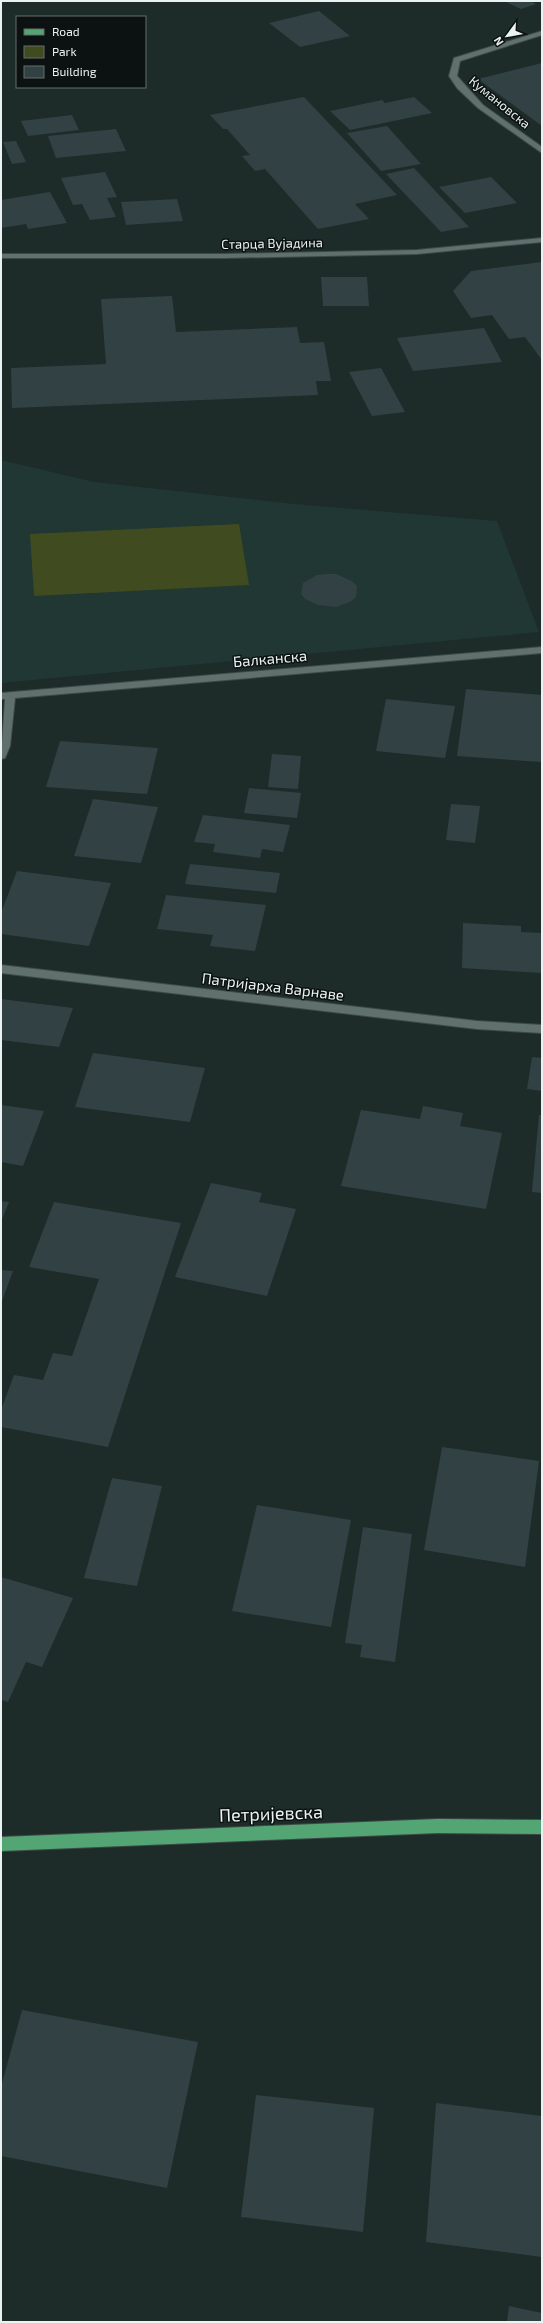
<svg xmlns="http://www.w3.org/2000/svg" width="543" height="2323" font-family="'Exo 2',sans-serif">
  <rect width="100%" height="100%" fill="#1d2c29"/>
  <!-- built -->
  <polygon fill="#203733" points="1,460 94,482 294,504 497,521 539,632 1,683"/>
  <!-- green -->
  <polygon fill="#404c1f" points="239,524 249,585 34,596 30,534"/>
  <!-- building -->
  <g fill="#324144">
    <polygon points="504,1 530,1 536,4 521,9"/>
    <polygon points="319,11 350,36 300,47 269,23"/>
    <polygon points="542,63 542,126 478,79"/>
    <polygon points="304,97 397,195 355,204 369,219 318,229 265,169 255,171 242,156 250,155 227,129 223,129 210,115"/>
    <polygon points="414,97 432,113 350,130 330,111 382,100 385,103"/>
    <polygon points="72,115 79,130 28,136 21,121"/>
    <polygon points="387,126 421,164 381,171 347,133"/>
    <polygon points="116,129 126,151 56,158 48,136"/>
    <polygon points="16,141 26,162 12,164 3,142"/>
    <polygon points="414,168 469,227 441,232 386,174"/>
    <polygon points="105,172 117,197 107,198 116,217 90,220 82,204 73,205 61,178"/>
    <polygon points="491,177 517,203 465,213 439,187"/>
    <polygon points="50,192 67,223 28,229 26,224 1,228 1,200"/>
    <polygon points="177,199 183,221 126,225 121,202"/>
    <polygon points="542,262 542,360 525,337 509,339 492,315 471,318 453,291 471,271"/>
    <polygon points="321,277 367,277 369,306 323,306"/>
    <polygon points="172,296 176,332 297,327 300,343 324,342 331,381 316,381 318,395 12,408 11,368 106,364 101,299"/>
    <polygon points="484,328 502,362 413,371 397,338"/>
    <polygon points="381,368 405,412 372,416 349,372"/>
    <polygon points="327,574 336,574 352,581 357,586 356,597 350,602 336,607 318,605 305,599 301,594 303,583 317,575"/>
    <polygon points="466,689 542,695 541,762 457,756"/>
    <polygon points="386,699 455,706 445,758 376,751"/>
    <polygon points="60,741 158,748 147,794 46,787"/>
    <polygon points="272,754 301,756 298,789 268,787"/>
    <polygon points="249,788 301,793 297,818 244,813"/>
    <polygon points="93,799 158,807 141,863 74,856"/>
    <polygon points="451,804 480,806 475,843 446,840"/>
    <polygon points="203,815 290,825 283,852 262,849 260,858 213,852 215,844 194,842"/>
    <polygon points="190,864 280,873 276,893 185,884"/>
    <polygon points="17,871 111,883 89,946 1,934 1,913"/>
    <polygon points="166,895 266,905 255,951 210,946 213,935 157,929"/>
    <polygon points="463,923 521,926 521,932 542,933 542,973 462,968"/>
    <polygon points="1,999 73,1008 59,1047 1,1040"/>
    <polygon points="93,1053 205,1068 190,1122 75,1107"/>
    <polygon points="532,1057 542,1058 542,1091 527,1089"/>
    <polygon points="1,1105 44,1111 23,1166 1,1162"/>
    <polygon points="423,1106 463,1113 460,1126 502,1133 486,1209 341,1186 361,1110 420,1119"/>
    <polygon points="539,1115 542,1115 542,1193 532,1192"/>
    <polygon points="211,1183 262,1193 259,1202 296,1209 267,1296 175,1277"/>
    <polygon points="1,1201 9,1202 1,1222"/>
    <polygon points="54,1202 181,1223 108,1447 1,1427 1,1410 14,1375 43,1380 53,1353 72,1356 99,1279 29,1267"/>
    <polygon points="1,1270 13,1271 1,1304"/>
    <polygon points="442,1447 539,1461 525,1567 424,1550"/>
    <polygon points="112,1478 162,1486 137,1586 84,1578"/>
    <polygon points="257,1505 351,1520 331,1627 232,1611"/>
    <polygon points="363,1527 412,1534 395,1662 360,1657 362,1645 345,1643"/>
    <polygon points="1,1577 73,1598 42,1667 26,1662 8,1702 1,1700"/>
    <polygon points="22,2010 198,2042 167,2188 1,2156 1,2087"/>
    <polygon points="256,2095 374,2108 363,2232 241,2217"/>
    <polygon points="436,2103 542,2116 542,2257 426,2242"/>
    <polygon points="509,2306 542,2313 542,2322 507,2322"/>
  </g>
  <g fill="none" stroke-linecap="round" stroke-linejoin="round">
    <defs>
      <g id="minor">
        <polygon points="542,31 542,35 460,61 457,76 483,105 542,147 542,153 478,108 457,88 449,76 454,58"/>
        <polygon points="542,238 542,242 417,254 224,258 1,258 1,254 224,254 417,250"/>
        <polygon points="542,647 542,653 15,698 10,746 5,758 1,759 5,699 1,699 1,693"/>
        <polygon points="1,965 477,1021 542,1025 542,1033 477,1029 1,973"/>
      </g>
      <polygon id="major" points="438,1819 542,1820 542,1834 438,1833 1,1851 1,1837"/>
    </defs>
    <!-- minor casing -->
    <use href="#minor" stroke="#3d4a48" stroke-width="2"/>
    <!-- major casing -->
    <use href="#major" stroke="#3d4a48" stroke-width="2"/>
    <!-- minor -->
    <use href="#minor" fill="#60706d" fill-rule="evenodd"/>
    <!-- major -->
    <use href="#major" fill="#54a574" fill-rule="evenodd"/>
  </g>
  <g text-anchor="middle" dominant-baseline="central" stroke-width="3" stroke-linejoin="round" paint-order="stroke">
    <!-- far-street labels -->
    <g font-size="13" fill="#eaf3f1" stroke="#0c1211">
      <text transform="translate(500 102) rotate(39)">Кумановска</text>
      <text transform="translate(272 243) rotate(-1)">Старца Вујадина</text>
    </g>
    <!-- street labels -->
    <g font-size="15" fill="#eaf3f1" stroke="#0c1211">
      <text transform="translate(270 658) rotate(-5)">Балканска</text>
      <text transform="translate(273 986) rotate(7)">Патријарха Варнаве</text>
    </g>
    <!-- near-street labels -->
    <g font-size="18" fill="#eaf3f1" stroke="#0c1211">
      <text transform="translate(271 1813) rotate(-2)">Петријевска</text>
    </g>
  </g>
  <!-- border -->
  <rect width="543" height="2323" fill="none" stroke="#eaf3f1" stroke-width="4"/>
  <!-- legend -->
  <rect x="16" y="16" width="130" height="72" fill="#0c1211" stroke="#656c6b"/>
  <rect x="24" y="29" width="20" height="6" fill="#54a574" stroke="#656c6b"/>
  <text x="52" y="36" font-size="12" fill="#eaf3f1">Road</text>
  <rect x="24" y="46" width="20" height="12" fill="#404c1f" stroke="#656c6b"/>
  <text x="52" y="56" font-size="12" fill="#eaf3f1">Park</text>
  <rect x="24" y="66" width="20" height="12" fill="#324144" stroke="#656c6b"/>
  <text x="52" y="76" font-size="12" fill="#eaf3f1">Building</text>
  <!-- north arrow -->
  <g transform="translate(507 36) rotate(238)" stroke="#0c1211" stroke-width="3" paint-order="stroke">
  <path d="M0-3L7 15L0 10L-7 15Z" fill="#eaf3f1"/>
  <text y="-6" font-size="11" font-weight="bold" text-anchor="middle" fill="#eaf3f1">N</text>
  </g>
</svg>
